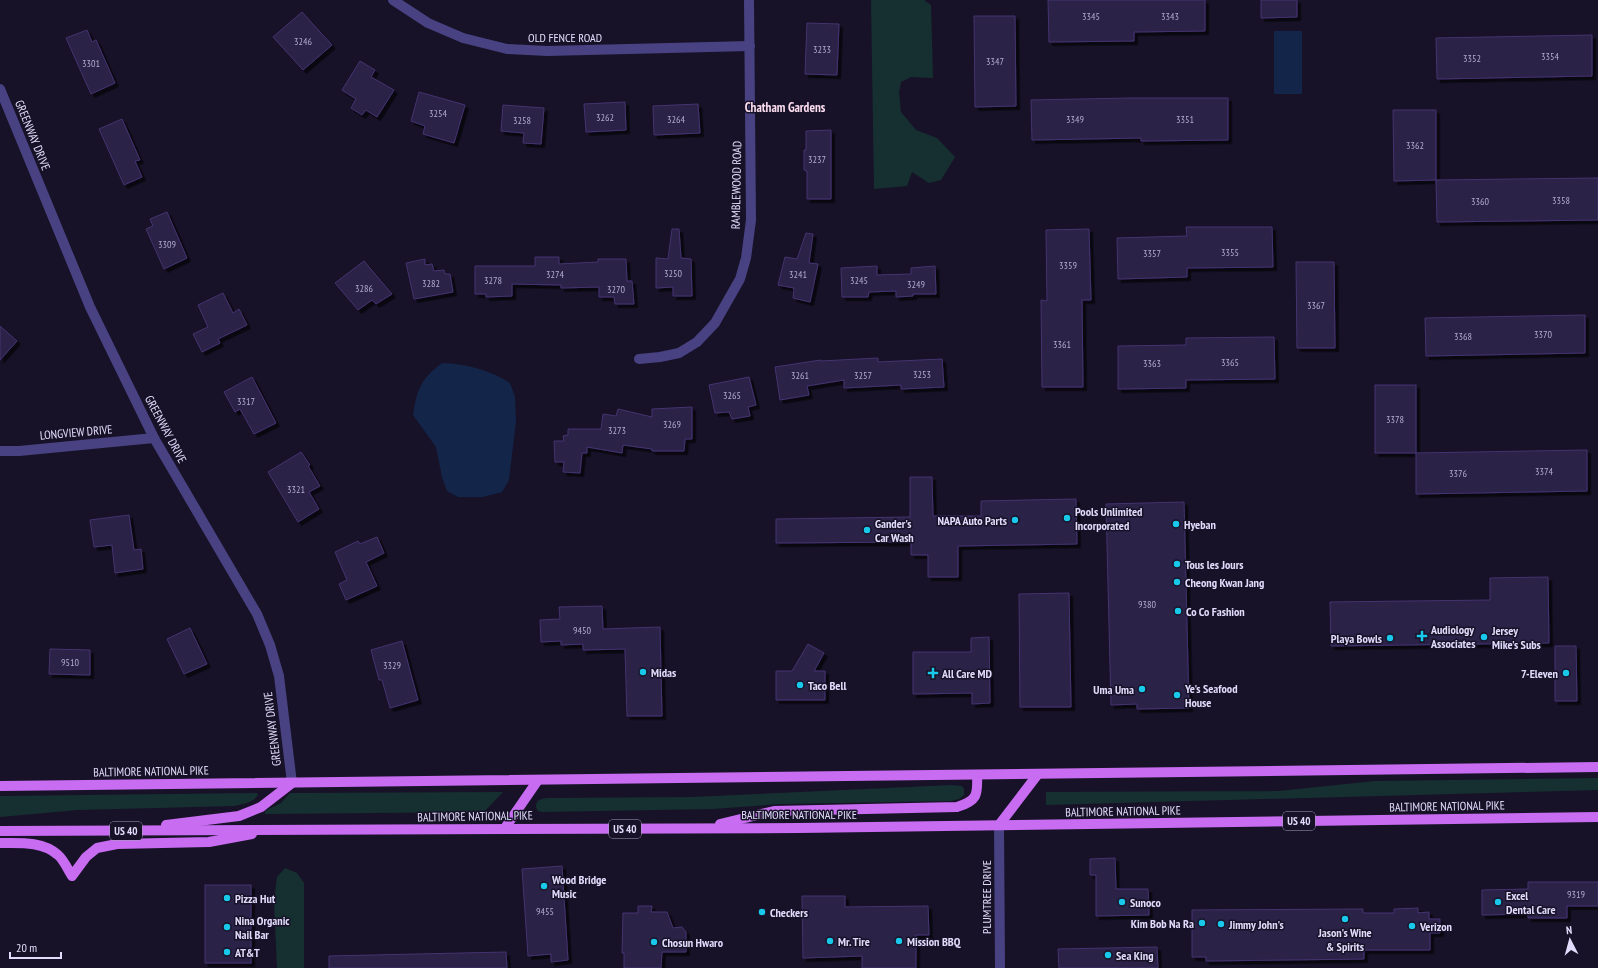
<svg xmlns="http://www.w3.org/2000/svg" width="1598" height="968" font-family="'PT Sans Narrow',sans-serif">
  <defs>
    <filter id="shadow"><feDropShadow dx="3.5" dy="3.5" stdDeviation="0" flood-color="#0009"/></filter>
  </defs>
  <rect width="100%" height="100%" fill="#171227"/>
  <!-- green -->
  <g fill="#163031">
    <polygon points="871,0 924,0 931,5 933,78 911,77 901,82 899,92 901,112 916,130 937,138 955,157 941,180 929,183 912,172 907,186 874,189"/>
    <polygon points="1598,778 1598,790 1046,805 1046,792 1279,791 1375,781"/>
    <path d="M 952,785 L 962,786 L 964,789 L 964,795 L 959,799 L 951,801 L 779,804 L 713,809 L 542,812 L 538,811 L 536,807 C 536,798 544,798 551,798 L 692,797 Z"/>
    <polygon points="503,792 484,812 265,814 265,811 281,803 290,793"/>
    <path d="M 257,793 L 258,795 C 253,803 243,804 234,806 L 78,810 L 0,817 L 0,796 Z"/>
    <polygon points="285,868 297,873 304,883 304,968 277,968 274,903 277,877"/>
  </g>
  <!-- water -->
  <g fill="#14254a">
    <rect x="1274" y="31" width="28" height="63"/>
    <path d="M 442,363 C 466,364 490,370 510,383 L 515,397 L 516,421 L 509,480 L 502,492 L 483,497 L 458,497 L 447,491 L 442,477 L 436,447 L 413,415 C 417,389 421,379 442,363 Z"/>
  </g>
  <!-- building -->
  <g fill="#2a2047" stroke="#443470" filter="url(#shadow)">
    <polygon points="1048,0 1205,0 1205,31 1134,32 1134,41 1049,42"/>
    <polygon points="1261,0 1297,0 1297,17 1261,18"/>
    <polygon points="302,12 332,45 303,70 273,37"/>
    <polygon points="974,16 1015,16 1016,106 975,107"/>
    <polygon points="807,23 839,24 837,75 805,74"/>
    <polygon points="87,30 92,42 96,40 115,83 91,94 66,38"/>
    <polygon points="1592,35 1592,76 1437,79 1436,38"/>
    <polygon points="360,61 375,70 371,77 394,90 377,117 366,110 362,115 351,108 356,99 342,90"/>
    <polygon points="419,92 465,105 454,143 423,134 425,126 411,121"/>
    <polygon points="1130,98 1228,98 1228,140 1141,141 1141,138 1032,140 1031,100"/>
    <polygon points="625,102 626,130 586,132 584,104"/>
    <polygon points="698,104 700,133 654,135 653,106"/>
    <polygon points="503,105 544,108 541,144 523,143 524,133 501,131"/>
    <polygon points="1393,110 1436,110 1436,180 1394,181"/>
    <polygon points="122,119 140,160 135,161 142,177 124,185 99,129"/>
    <polygon points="831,130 831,199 807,199 807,171 804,170 804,150 806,150 806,131"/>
    <polygon points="1598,178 1598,220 1437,222 1436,180"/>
    <polygon points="167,212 187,258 164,269 146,229 153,226 150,219"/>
    <polygon points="1186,227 1272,227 1273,267 1187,268 1187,277 1118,279 1117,238 1187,236"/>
    <polygon points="672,229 679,229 681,258 691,259 692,296 673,296 673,287 656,288 656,258 668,259"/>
    <polygon points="1089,229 1091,300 1082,300 1083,387 1042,387 1041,300 1047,301 1046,230"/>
    <polygon points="806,233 813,234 809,263 818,264 810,302 793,298 794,288 778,285 785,257 797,259"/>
    <polygon points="535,257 559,257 559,264 598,262 598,259 626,259 627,281 632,281 634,304 615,304 614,297 599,297 599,287 561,288 561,285 512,284 512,296 486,297 486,294 475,294 475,266 535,266"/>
    <polygon points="425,259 425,265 432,264 434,271 444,270 445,274 450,274 453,292 414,299 406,263"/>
    <polygon points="364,261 392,294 376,304 372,300 358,310 335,283"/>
    <polygon points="1296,262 1334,262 1335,348 1297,348"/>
    <polygon points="877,266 877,275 911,274 911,268 935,266 936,294 913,294 913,296 896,297 896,291 869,292 868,297 842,297 841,268"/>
    <polygon points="223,293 233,313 239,309 247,325 218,339 220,343 202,352 193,334 208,327 198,305"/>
    <polygon points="1585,315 1585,353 1426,356 1425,318"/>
    <polygon points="0,326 17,341 0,360"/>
    <polygon points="1274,337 1275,379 1186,380 1186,388 1118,389 1118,346 1186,345 1186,338"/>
    <polygon points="878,358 878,362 942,359 944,387 901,389 901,385 844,388 844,380 807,386 809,395 780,400 775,367 821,360 821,361"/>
    <polygon points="252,377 276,423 254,434 240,409 235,412 224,392"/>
    <polygon points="749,377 756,405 748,407 750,416 732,419 729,412 715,413 709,385"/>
    <rect x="1375" y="385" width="41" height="68"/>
    <polygon points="692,407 692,439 685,439 684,451 652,451 652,449 623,445 622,453 587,447 587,453 582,453 580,473 563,472 564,462 555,462 554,441 564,441 563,436 568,435 568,429 601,429 603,414 616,416 618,409 652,417 652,409"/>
    <polygon points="1587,450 1587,491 1416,494 1416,453"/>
    <polygon points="301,452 310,465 308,466 320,486 309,492 319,509 298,522 268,472"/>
    <polygon points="910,477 932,477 933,516 981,516 981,501 1076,499 1077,544 958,546 958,577 928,577 928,555 911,555 911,542 776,543 776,519 910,517"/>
    <polygon points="1184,502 1189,708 1137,709 1137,704 1111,705 1106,504"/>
    <polygon points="129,515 134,550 141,549 143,569 115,573 112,545 94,547 90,520"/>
    <polygon points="377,537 384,553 366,562 377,586 346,600 339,584 347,580 335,552 358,541 360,544"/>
    <polygon points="1548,577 1549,643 1331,646 1330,602 1490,600 1490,578"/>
    <polygon points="1069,593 1071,707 1020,707 1019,594"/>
    <polygon points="602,606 603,629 660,627 662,716 627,716 625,649 583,650 583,644 561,645 561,641 541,642 540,620 560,619 559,607"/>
    <polygon points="190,628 207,664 184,674 167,639"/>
    <polygon points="989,637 990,703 972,704 972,693 913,694 913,652 971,652 971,638"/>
    <polygon points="402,641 418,700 390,708 382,680 379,680 371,650"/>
    <polygon points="808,644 824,653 814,671 825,671 825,700 776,700 776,671 792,671"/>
    <polygon points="1555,646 1576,646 1577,701 1555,701"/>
    <polygon points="50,649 90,650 90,675 49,674"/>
    <polygon points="1115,858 1116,889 1148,889 1149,915 1096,916 1096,875 1090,875 1090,859"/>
    <polygon points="562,866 568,960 551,962 551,954 528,956 522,869"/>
    <polygon points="1528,882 1598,882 1598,906 1567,906 1567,918 1528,918 1528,914 1482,915 1482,890 1528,889"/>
    <rect x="205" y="885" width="46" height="78"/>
    <polygon points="802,896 845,896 845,907 928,906 929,935 916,935 916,968 862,968 862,956 803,958"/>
    <polygon points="638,906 652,906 651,912 667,912 673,928 682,927 686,932 686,952 662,952 661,968 624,968 624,953 622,953 623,913 638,913"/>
    <polygon points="1418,908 1418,913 1429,912 1429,919 1440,919 1440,933 1430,933 1430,950 1364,950 1364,959 1206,961 1206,957 1192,957 1192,910 1363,909 1363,913 1394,913 1394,909"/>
    <polygon points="1157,947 1158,968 1059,968 1058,949"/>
    <polygon points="506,952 507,968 329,968 329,956"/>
  </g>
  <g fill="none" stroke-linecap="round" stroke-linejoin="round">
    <!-- minor -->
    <g stroke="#484282" stroke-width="10">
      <polyline points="393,0 428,23 463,38 507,49 547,51 750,46"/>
      <polyline points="0,89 90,307 154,438 257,614 270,645 279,676 292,783"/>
      <polyline points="639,359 660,357 679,353 697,342 715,323 740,279 746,258 751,220 749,0"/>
      <polyline points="0,451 19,451 154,438"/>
      <polyline points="999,825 1000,968"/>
    </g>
    <!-- major -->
    <g stroke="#c86cf2" stroke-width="10">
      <polyline points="0,786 1598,767"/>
      <path d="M 720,824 L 774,811 L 957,807 C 977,801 978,795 977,775"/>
      <polyline points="166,825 239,816 261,807 292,783"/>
      <polyline points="999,825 1038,774"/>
      <polyline points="505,828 538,780"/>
      <polyline points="0,831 799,828 1598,817"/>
      <path d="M 0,843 C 19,843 43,841 58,855 C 64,860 68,870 72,876 L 86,857 L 97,848 L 117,844 L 209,842 L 252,834"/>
    </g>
  </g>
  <!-- markers -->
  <g fill="#19c9eb" stroke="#171227" stroke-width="1.5">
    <circle cx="1067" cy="518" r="4"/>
    <circle cx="1015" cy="520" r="4"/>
    <circle cx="1176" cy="524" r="4"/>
    <circle cx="867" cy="530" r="4"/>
    <circle cx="1177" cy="564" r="4"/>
    <circle cx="1177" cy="582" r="4"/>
    <circle cx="1178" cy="611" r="4"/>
    <path d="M1420 630h4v4h4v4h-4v4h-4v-4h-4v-4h4z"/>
    <circle cx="1484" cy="637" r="4"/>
    <circle cx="1390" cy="638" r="4"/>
    <circle cx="643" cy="672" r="4"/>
    <path d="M931 667h4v4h4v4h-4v4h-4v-4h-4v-4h4z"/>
    <circle cx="1566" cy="673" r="4"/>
    <circle cx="800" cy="685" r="4"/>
    <circle cx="1142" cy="689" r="4"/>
    <circle cx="1177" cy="695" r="4"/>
    <circle cx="544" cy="886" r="4"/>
    <circle cx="227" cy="898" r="4"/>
    <circle cx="1122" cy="902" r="4"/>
    <circle cx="1498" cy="902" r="4"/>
    <circle cx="762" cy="912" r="4"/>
    <circle cx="1345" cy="919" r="4"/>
    <circle cx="1202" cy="923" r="4"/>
    <circle cx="1221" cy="924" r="4"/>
    <circle cx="1412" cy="926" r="4"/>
    <circle cx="227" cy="927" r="4"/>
    <circle cx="830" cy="941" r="4"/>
    <circle cx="899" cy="941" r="4"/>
    <circle cx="654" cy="942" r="4"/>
    <circle cx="227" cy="952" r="4"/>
    <circle cx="1108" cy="955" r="4"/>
  </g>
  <g text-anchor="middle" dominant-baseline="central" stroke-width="3" stroke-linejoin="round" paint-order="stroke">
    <!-- number labels -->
    <g font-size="10" fill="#b3adcf">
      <text x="1091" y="16">3345</text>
      <text x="1170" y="16">3343</text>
      <text x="303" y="41">3246</text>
      <text x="822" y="49">3233</text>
      <text x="1550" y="56">3354</text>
      <text x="1472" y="58">3352</text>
      <text x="995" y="61">3347</text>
      <text x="91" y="63">3301</text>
      <text x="438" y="113">3254</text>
      <text x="605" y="117">3262</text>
      <text x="676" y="119">3264</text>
      <text x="1075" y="119">3349</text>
      <text x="1185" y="119">3351</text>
      <text x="522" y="120">3258</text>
      <text x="1415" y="145">3362</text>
      <text x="817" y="159">3237</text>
      <text x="1561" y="200">3358</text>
      <text x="1480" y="201">3360</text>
      <text x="167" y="244">3309</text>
      <text x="1230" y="252">3355</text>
      <text x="1152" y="253">3357</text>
      <text x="1068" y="265">3359</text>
      <text x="673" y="273">3250</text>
      <text x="555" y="274">3274</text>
      <text x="798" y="274">3241</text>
      <text x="493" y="280">3278</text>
      <text x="859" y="280">3245</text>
      <text x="431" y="283">3282</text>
      <text x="916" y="284">3249</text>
      <text x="364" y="288">3286</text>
      <text x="616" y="289">3270</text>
      <text x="1316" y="305">3367</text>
      <text x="1543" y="334">3370</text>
      <text x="1463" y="336">3368</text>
      <text x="1062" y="344">3361</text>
      <text x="1230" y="362">3365</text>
      <text x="1152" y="363">3363</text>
      <text x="922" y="374">3253</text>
      <text x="800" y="375">3261</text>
      <text x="863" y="375">3257</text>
      <text x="732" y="395">3265</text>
      <text x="246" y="401">3317</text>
      <text x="1395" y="419">3378</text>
      <text x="672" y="424">3269</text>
      <text x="617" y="430">3273</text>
      <text x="1544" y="471">3374</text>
      <text x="1458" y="473">3376</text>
      <text x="296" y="489">3321</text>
      <text x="1147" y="604">9380</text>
      <text x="582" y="630">9450</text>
      <text x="70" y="662">9510</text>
      <text x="392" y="665">3329</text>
      <text x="1576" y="894">9319</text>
      <text x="545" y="911">9455</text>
    </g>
    <!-- shield labels -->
    <g fill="#171227" stroke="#a49fbc" stroke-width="1">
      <rect x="1283" y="812" width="32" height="18" rx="3"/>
      <rect x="609" y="820" width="32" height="18" rx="3"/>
      <rect x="110" y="822" width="32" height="18" rx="3"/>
    </g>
    <g font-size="11" font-weight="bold" fill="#e1dcfc">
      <text x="1299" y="821">US 40</text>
      <text x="625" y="829">US 40</text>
      <text x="126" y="831">US 40</text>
    </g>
    <!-- street labels -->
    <g font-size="12" fill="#e1dcfc" stroke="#171227">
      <text x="565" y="37">OLD FENCE ROAD</text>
      <text transform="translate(33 135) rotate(68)">GREENWAY DRIVE</text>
      <text transform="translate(736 185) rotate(-89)">RAMBLEWOOD ROAD</text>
      <text transform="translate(166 429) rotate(62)">GREENWAY DRIVE</text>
      <text transform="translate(76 432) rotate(-5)">LONGVIEW DRIVE</text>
      <text transform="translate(272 729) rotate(-97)">GREENWAY DRIVE</text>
      <text transform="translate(151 771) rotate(-1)">BALTIMORE NATIONAL PIKE</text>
      <text transform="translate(1447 806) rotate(-1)">BALTIMORE NATIONAL PIKE</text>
      <text transform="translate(1123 811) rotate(-1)">BALTIMORE NATIONAL PIKE</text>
      <text x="799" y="814">BALTIMORE NATIONAL PIKE</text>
      <text transform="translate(475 816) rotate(-1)">BALTIMORE NATIONAL PIKE</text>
      <text transform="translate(986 897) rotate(-90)">PLUMTREE DRIVE</text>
    </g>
    <!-- poi labels -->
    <g font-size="12" font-weight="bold" fill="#e1dcfc" stroke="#171227" text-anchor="start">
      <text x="1075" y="511">Pools Unlimited<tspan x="1075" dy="14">Incorporated</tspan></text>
      <text x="1007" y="520" text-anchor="end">NAPA Auto Parts</text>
      <text x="875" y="523">Gander's<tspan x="875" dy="14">Car Wash</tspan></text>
      <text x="1184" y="524">Hyeban</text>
      <text x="1185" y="564">Tous les Jours</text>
      <text x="1185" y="582">Cheong Kwan Jang</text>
      <text x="1186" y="611">Co Co Fashion</text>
      <text x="1431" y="629">Audiology<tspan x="1431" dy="14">Associates</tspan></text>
      <text x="1492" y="630">Jersey<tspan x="1492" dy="14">Mike's Subs</tspan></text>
      <text x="1382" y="638" text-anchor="end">Playa Bowls</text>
      <text x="651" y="672">Midas</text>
      <text x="942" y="673">All Care MD</text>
      <text x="1558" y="673" text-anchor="end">7-Eleven</text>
      <text x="808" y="685">Taco Bell</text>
      <text x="1185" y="688">Ye's Seafood<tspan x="1185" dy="14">House</tspan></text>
      <text x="1134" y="689" text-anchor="end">Uma Uma</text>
      <text x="552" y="879">Wood Bridge<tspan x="552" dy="14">Music</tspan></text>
      <text x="1506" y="895">Excel<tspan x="1506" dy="14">Dental Care</tspan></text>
      <text x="235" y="898">Pizza Hut</text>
      <text x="1130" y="902">Sunoco</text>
      <text x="770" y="912">Checkers</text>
      <text x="235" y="920">Nina Organic<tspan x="235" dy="14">Nail Bar</tspan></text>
      <text x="1194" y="923" text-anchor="end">Kim Bob Na Ra</text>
      <text x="1229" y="924">Jimmy John's</text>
      <text x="1420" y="926">Verizon</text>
      <text x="1345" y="932" text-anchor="middle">Jason's Wine<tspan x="1345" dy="14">&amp; Spirits</tspan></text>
      <text x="838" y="941">Mr. Tire</text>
      <text x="907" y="941">Mission BBQ</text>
      <text x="662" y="942">Chosun Hwaro</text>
      <text x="235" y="952">AT&amp;T</text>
      <text x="1116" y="955">Sea King</text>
    </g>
    <!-- neighbourhood labels -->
    <g font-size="13" font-weight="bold" fill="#fcddef" stroke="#171227">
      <text x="785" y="107">Chatham Gardens</text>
    </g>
  </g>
  <!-- north arrow -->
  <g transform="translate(1570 940) rotate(354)" stroke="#171227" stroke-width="3" paint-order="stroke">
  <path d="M0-3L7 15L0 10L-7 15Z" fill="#e1dcfc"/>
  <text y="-6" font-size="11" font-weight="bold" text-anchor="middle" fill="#e1dcfc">N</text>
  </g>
  <!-- scale -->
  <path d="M10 952v6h51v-6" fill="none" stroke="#e1dcfc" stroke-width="2"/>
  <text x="16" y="952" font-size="12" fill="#e1dcfc" stroke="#171227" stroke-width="3" paint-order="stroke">20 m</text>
</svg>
